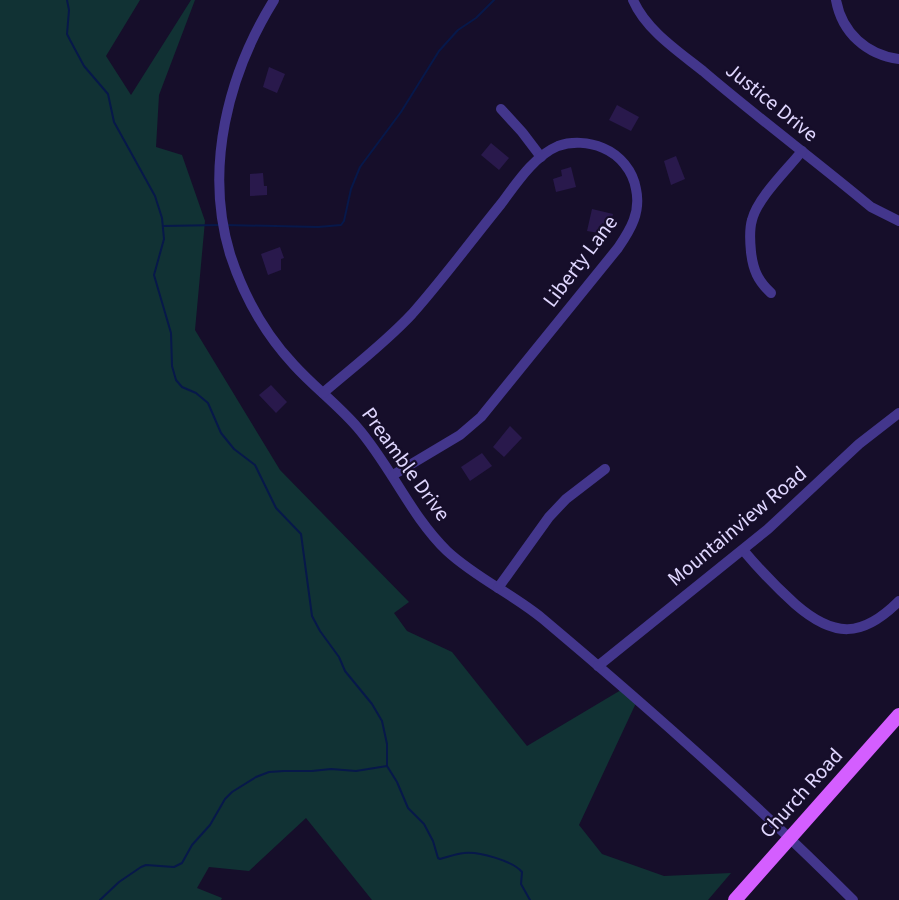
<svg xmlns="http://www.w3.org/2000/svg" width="899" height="900" font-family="'Source Sans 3',sans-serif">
  <rect width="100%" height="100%" fill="#160e2a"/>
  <!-- green -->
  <polygon fill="#113234" points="0,0 140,0 106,56 131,95 191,0 195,0 159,95 156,147 182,155 205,221 195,330 280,470 409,602 394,613 407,631 452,652 527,746 621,690 636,703 579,825 602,854 664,876 731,873 708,900 372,900 306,818 249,871 209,867 197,888 222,898 221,900 0,900"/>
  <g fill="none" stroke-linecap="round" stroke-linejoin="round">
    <!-- stream -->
    <g stroke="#07184a" stroke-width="2">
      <path d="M 67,0 L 69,10 L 67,34 L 70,40 L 84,66 L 108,94 L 114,122 L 155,196 L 162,218 L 164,239 L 154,275 L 171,333 L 172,366 L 176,380 L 182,387 L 196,393 L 208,403 L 221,433 L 234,449 L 255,465 L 276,508 L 301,534 L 312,616 L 320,631 L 339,657 L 345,671 L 372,704 L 382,721 L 387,744 L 387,766 L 397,782 L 408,808 L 424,824 L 433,841 L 438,858 L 440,859 C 448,857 455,854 464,853 C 478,851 513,861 522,872 L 521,884 L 530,900"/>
      <polyline points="226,225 318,227 341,225 344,221 351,189 360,167 401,112 439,51 458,30 476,18 494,0"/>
      <polyline points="163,226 220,225"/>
      <polyline points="100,900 119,882 141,867 146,865 174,867 182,863 192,845 210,825 225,799 232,792 256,777 269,772 284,771 312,771 331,769 356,771 387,766"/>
    </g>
  </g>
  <!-- building -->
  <g fill="#29194c">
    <polygon points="269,67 285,74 277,93 263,87"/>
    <polygon points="617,105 639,117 631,131 609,120"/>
    <polygon points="491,143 509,158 499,170 481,155"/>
    <polygon points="676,156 685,179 671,185 664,161"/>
    <polygon points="571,167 576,187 556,192 553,179 562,176 561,170"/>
    <polygon points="263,173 264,186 267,186 267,195 250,196 250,174"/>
    <polygon points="592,209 613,214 610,225 602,223 599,233 587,231"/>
    <polygon points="280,247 284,258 281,259 281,270 268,275 261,254"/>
    <polygon points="271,385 287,402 276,413 259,395"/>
    <polygon points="510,426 522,438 504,457 493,447"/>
    <polygon points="482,453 492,466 470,481 461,467"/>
  </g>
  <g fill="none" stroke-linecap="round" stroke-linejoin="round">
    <!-- minor -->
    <g stroke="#43368c" stroke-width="10">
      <path d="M 274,0 C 228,74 204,168 230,254 C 243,294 265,334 294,365 C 314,387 338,405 357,427 C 391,466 410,515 447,551 C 476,578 513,594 543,619 C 650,709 755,802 853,900"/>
      <path d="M 633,0 C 646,30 678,51 703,71 C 758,118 816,161 871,207 L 899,221"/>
      <path d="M 836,0 C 842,33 867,55 899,59"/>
      <polyline points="501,109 522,132 541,157"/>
      <path d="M 771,293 C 758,281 753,270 751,252 C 750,242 749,230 752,220 C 758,197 787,170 802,151"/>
      <path d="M 323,393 C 352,368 385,343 412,314 C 443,279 471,241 501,204 C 516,184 534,156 558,146 C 572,141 589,142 603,148 C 620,155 633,171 636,189 C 641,212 631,229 618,248 L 481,417 L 460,435 L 393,475"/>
      <path d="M 743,550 C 759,569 776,587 795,604 C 834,638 862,638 899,601"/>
      <polyline points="498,588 549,517 566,499 605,469"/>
      <polyline points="598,666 768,529 859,444 899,413"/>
    </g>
    <!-- major -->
    <polyline stroke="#d45eff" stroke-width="14" points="735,900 899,715"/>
  </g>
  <g text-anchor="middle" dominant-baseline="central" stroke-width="4.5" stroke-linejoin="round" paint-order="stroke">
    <!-- street labels -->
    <g font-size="21" fill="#e0d7ff" stroke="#160e2a">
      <text transform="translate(772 102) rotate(39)">Justice Drive</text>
      <text transform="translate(580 261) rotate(-53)">Liberty Lane</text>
      <text transform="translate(406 464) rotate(54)">Preamble Drive</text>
      <text transform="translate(737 526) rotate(-40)">Mountainview Road</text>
      <text transform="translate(801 793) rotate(-48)">Church Road</text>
    </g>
  </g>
</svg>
